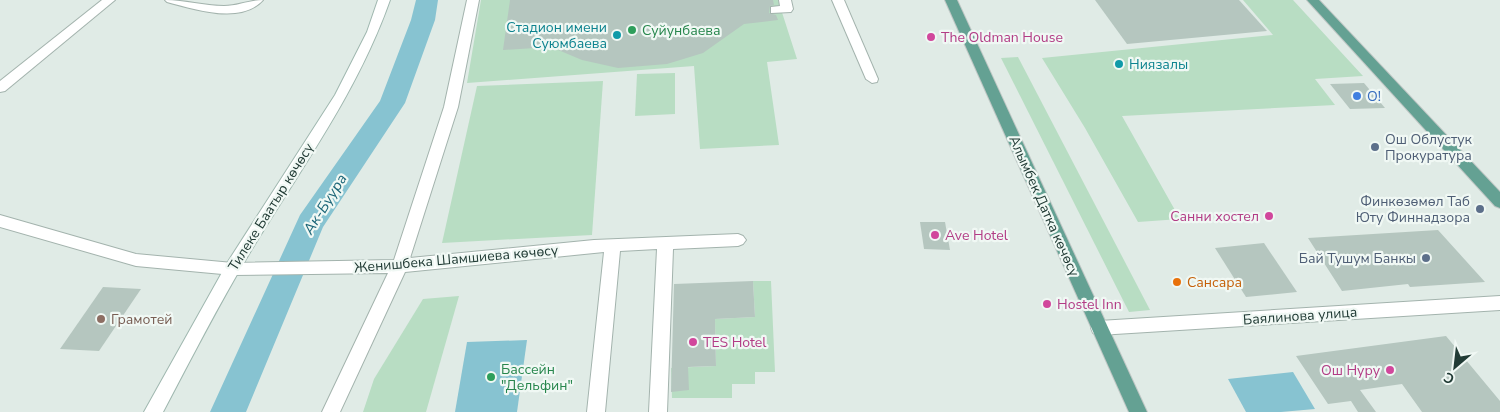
<svg xmlns="http://www.w3.org/2000/svg" width="1500" height="412" font-family="'Nunito Sans',sans-serif">
  <rect width="100%" height="100%" fill="#e0ebe6"/>
  <!-- green -->
  <g fill="#b8ddc3">
    <polygon points="481,0 778,0 797,59 767,62 779,145 700,149 694,66 467,83"/>
    <polygon points="1243,0 1293,0 1363,76 1315,79 1335,105 1122,116 1180,219 1138,222 1085,128 1042,58 1273,35"/>
    <polygon points="1018,57 1150,310 1129,312 1001,58"/>
    <polygon points="675,73 675,114 635,116 637,74"/>
    <polygon points="603,81 592,235 442,243 477,86"/>
    <polygon points="753,281 771,281 775,372 755,372 755,384 732,384 732,398 672,398 671,368 716,366 715,319 755,317"/>
    <polygon points="459,296 426,412 363,412 374,379 423,299"/>
  </g>
  <!-- water -->
  <g fill="#87c3d1">
    <polygon points="527,340 517,412 455,412 467,342"/>
    <polygon points="1293,372 1315,409 1281,412 1246,412 1228,379"/>
  </g>
  <g fill="none" stroke-linecap="round" stroke-linejoin="round">
    <!-- river -->
    <polygon fill="#87c3d1" fill-rule="evenodd" points="416,0 438,0 435,20 405,103 323,227 246,412 210,412 300,215 380,101 411,20"/>
  </g>
  <!-- building -->
  <g fill="#b5c6bf">
    <polygon points="510,0 773,0 774,5 770,6 769,13 776,15 778,20 744,24 703,53 667,64 618,68 582,60 551,47 503,50"/>
    <polygon points="1095,0 1239,0 1267,31 1127,44"/>
    <polygon points="1364,83 1385,108 1350,109 1330,84"/>
    <polygon points="920,222 945,222 950,250 924,249"/>
    <polygon points="1438,230 1485,282 1410,287 1408,284 1342,291 1308,238"/>
    <polygon points="1264,243 1297,292 1246,297 1215,248"/>
    <polygon points="753,281 755,317 715,319 716,366 688,367 689,390 671,392 674,284"/>
    <polygon points="103,287 141,289 99,351 60,349"/>
    <polygon points="1446,336 1500,401 1500,412 1422,412 1402,384 1360,390 1376,412 1358,412 1351,401 1328,404 1296,356"/>
  </g>
  <g fill="none" stroke-linecap="round" stroke-linejoin="round">
    <defs>
      <g id="street">
        <polygon points="102,0 115,0 5,91 0,92 0,81"/>
        <path d="M 165,0 C 185,0 204,6 224,6 C 238,6 249,0 263,0 C 241,25 194,9 167,2 Z"/>
        <polygon points="467,0 479,0 458,107 410,258 594,240 738,234 743,236 746,240 743,244 738,246 673,249 667,412 649,412 657,249 620,251 605,412 587,412 604,252 405,272 340,412 322,412 388,273 233,275 136,266 0,227 0,215 136,254 233,263 394,260 444,107"/>
        <polygon points="779,0 791,0 793,9 791,12 771,13 771,7 780,6"/>
        <polygon points="832,0 844,0 878,79 877,82 872,83 866,79"/>
        <polygon points="1500,296 1500,310 1099,335 1093,333 1091,328 1093,323 1099,321"/>
      </g>
      <path id="secondary" d="M 378,0 L 390,0 C 358,91 302,167 252,249 C 220,302 192,357 163,412 L 144,412 L 229,260 L 335,95 L 367,32 Z"/>
      <g id="primary">
        <polygon points="945,0 957,0 1147,412 1129,412"/>
        <polygon points="1307,0 1319,0 1500,192 1500,208 1495,206"/>
      </g>
    </defs>
    <!-- street casing -->
    <use href="#street" stroke="#a3b3ad" stroke-width="2"/>
    <!-- secondary casing -->
    <use href="#secondary" stroke="#9fb7af" stroke-width="2"/>
    <!-- primary casing -->
    <use href="#primary" stroke="#c1c8c6" stroke-width="2"/>
    <!-- street -->
    <use href="#street" fill="#fff" fill-rule="evenodd"/>
    <!-- secondary -->
    <use href="#secondary" fill="#fff" fill-rule="evenodd"/>
    <!-- primary -->
    <use href="#primary" fill="#64a193" fill-rule="evenodd"/>
  </g>
  <!-- markers -->
  <g fill="#2e9e5b" stroke="#f0f8f4" stroke-width="2">
    <circle cx="632" cy="30" r="5"/>
    <circle cx="491" cy="377" r="5"/>
  </g>
  <g fill="#0f9aa8" stroke="#f0f8f4" stroke-width="2">
    <circle cx="617" cy="35" r="5"/>
    <circle cx="1119" cy="64" r="5"/>
  </g>
  <g fill="#d1479c" stroke="#f0f8f4" stroke-width="2">
    <circle cx="931" cy="37" r="5"/>
    <circle cx="1269" cy="216" r="5"/>
    <circle cx="935" cy="235" r="5"/>
    <circle cx="1047" cy="304" r="5"/>
    <circle cx="693" cy="342" r="5"/>
    <circle cx="1390" cy="370" r="5"/>
  </g>
  <circle fill="#3f7fe0" stroke="#f0f8f4" stroke-width="2" cx="1357" cy="96" r="5"/>
  <g fill="#5c6f8a" stroke="#f0f8f4" stroke-width="2">
    <circle cx="1375" cy="147" r="5"/>
    <circle cx="1480" cy="209" r="5"/>
    <circle cx="1426" cy="258" r="5"/>
  </g>
  <circle fill="#e8710a" stroke="#f0f8f4" stroke-width="2" cx="1177" cy="282" r="5"/>
  <circle fill="#8d6e63" stroke="#f0f8f4" stroke-width="2" cx="101" cy="319" r="5"/>
  <g text-anchor="middle" dominant-baseline="central" stroke-width="4.5" stroke-linejoin="round" paint-order="stroke">
    <!-- culture labels -->
    <g font-size="14" fill="#0d838f" stroke="#f0f8f4" text-anchor="end">
      <text x="607" y="27">Стадион имени<tspan x="607" dy="16">Суюмбаева</tspan></text>
      <text x="1129" y="64" text-anchor="start">Ниязалы</text>
    </g>
    <!-- leisure labels -->
    <g font-size="14" fill="#27864d" stroke="#f0f8f4" text-anchor="start">
      <text x="642" y="30">Суйунбаева</text>
      <text x="501" y="369">Бассейн<tspan x="501" dy="16">"Дельфин"</tspan></text>
    </g>
    <!-- hotel labels -->
    <g font-size="14" fill="#b23c85" stroke="#f0f8f4" text-anchor="start">
      <text x="941" y="37">The Oldman House</text>
      <text x="1259" y="216" text-anchor="end">Санни хостел</text>
      <text x="945" y="235">Ave Hotel</text>
      <text x="1057" y="304">Hostel Inn</text>
      <text x="703" y="342">TES Hotel</text>
      <text x="1380" y="370" text-anchor="end">Ош Нуру</text>
    </g>
    <!-- shop labels -->
    <g font-size="14" fill="#366cbe" stroke="#f0f8f4" text-anchor="start">
      <text x="1367" y="96">О!</text>
    </g>
    <!-- service labels -->
    <g font-size="14" fill="#4e5e75" stroke="#f0f8f4" text-anchor="end">
      <text x="1385" y="139" text-anchor="start">Ош Облустук<tspan x="1385" dy="16">Прокуратура</tspan></text>
      <text x="1470" y="201">Финкөзөмөл Таб<tspan x="1470" dy="16">Юту Финнадзора</tspan></text>
      <text x="1416" y="258">Бай Тушум Банкы</text>
    </g>
    <!-- street labels -->
    <g font-size="14" fill="#213b35" stroke="#f0f8f4">
      <text transform="translate(1044 206) rotate(66)">Алымбек Датка көчөсү</text>
      <text transform="translate(271 207) rotate(-58)">Тилеке Баатыр көчөсү</text>
      <text transform="translate(456 259) rotate(-5)">Женишбека Шамшиева көчөсү</text>
      <text transform="translate(1300 316) rotate(-4)">Баялинова улица</text>
    </g>
    <!-- food labels -->
    <g font-size="14" fill="#c56008" stroke="#f0f8f4" text-anchor="start">
      <text x="1187" y="282">Сансара</text>
    </g>
    <!-- education labels -->
    <g font-size="14" fill="#785e54" stroke="#f0f8f4" text-anchor="start">
      <text x="111" y="319">Грамотей</text>
    </g>
    <!-- water labels -->
    <g font-size="15" font-style="italic" fill="#1b6577" stroke="#f0f8f4">
      <text transform="translate(325 204) rotate(-58)">Ак-Буура</text>
    </g>
  </g>
  <!-- north arrow -->
  <g transform="translate(1455 367) rotate(208)" stroke="#f0f8f4" stroke-width="4" paint-order="stroke">
  <path d="M0-4L9 19L0 12L-9 19Z" fill="#213b35"/>
  <text y="-8" font-size="14" font-weight="bold" text-anchor="middle" fill="#213b35">С</text>
  </g>
</svg>
